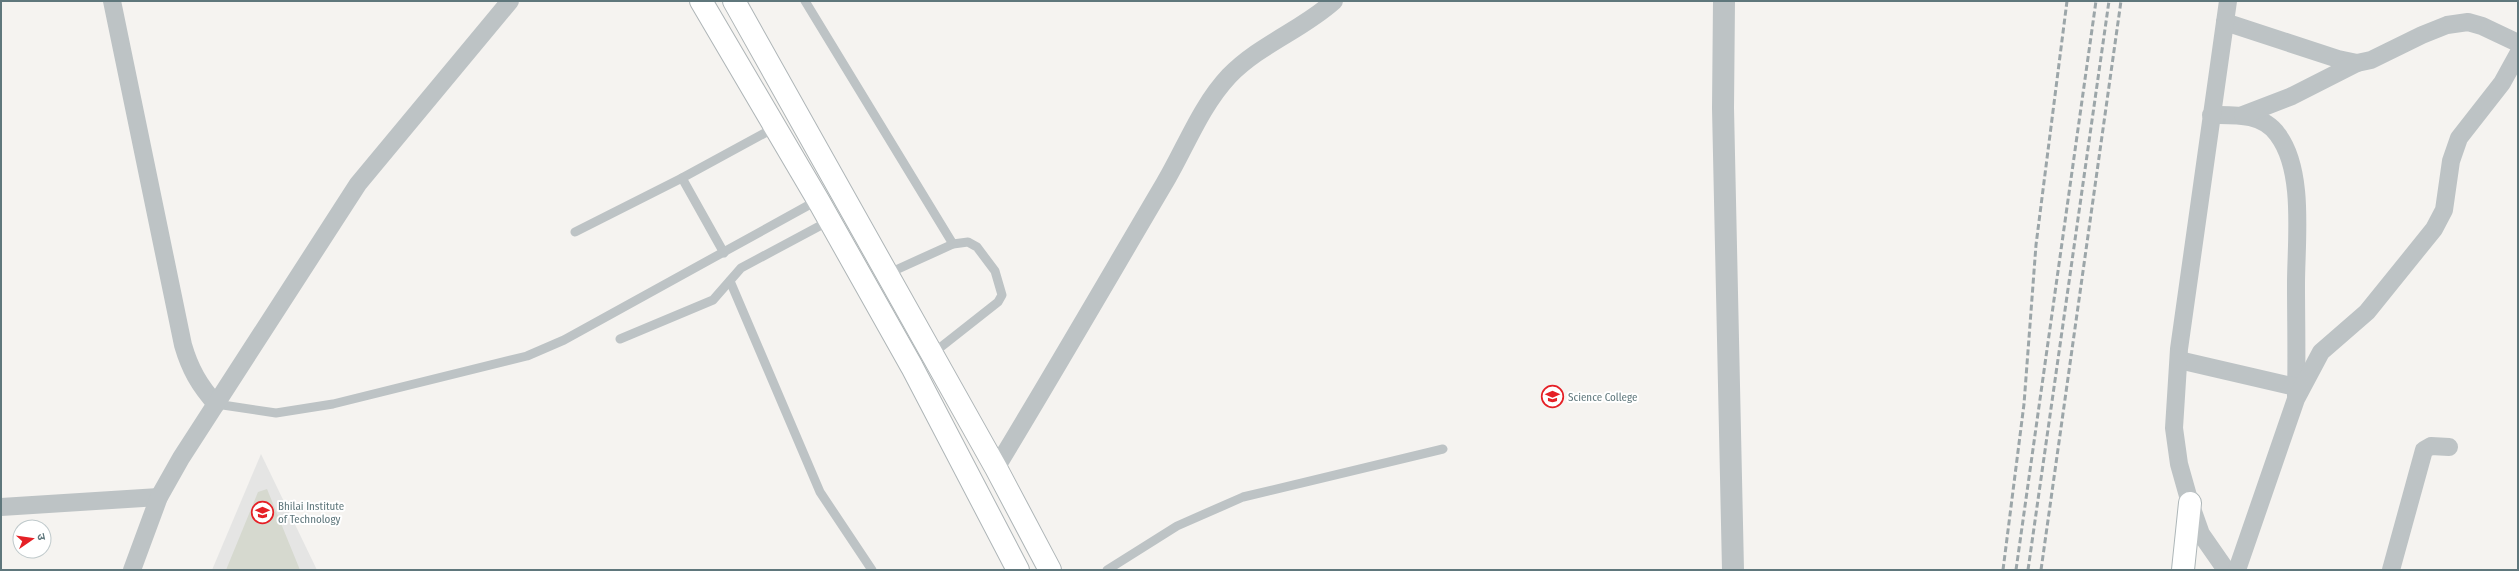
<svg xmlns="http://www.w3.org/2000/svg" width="2519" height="571" font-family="'Fira Sans Condensed','Noto Sans Devanagari',sans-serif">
  <rect width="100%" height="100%" fill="#f5f3f0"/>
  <!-- built -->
  <polygon fill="#e5e5e4" points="261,454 317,570 212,570"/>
  <!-- green -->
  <polygon fill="#d6d9cf" points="267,489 300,570 226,570 258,492"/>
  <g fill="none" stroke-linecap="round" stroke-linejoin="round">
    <defs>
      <polyline id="secondary" points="2183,570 2190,503"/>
      <g id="primary">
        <polyline points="701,1 818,200 912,367 1018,570"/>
        <polyline points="734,1 996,468 1050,570"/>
      </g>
    </defs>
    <!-- secondary casing -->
    <use href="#secondary" stroke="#adb6b8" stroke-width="24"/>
    <!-- primary casing -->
    <use href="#primary" stroke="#aeb5b7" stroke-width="24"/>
    <!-- service -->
    <g stroke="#bdc3c5" stroke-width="9">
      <polyline points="805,1 953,244"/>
      <polyline points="682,178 724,253"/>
      <polyline points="575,232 682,178 774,128"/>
      <polyline points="887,274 953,244 968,242 977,247 995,271 1002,295 998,302 932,354"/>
      <polyline points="730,281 820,492 872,570"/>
      <polyline points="620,339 713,300 741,268 829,221"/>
      <polyline points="216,404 276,413 333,404 527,356 564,340 818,200"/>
      <polyline points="1107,570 1177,526 1243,497 1443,449"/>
    </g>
    <!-- minor -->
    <g stroke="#bdc3c5" stroke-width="18">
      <path d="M 112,1 L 183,345 C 190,369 199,385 216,404"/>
      <polyline points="2225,22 2338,59 2357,63 2371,60 2422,35 2447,25 2468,22 2482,26 2518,43"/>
      <path d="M 2211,115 C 2235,115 2263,113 2278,135 C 2305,171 2296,241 2296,284 C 2296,321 2297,359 2296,396"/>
      <polyline points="2243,115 2292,96 2357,63"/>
      <polyline points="2179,360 2296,387"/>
      <path d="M 996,468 C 1053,374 1108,279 1164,184 C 1185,149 1200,107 1229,76 C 1260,44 1302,30 1334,1"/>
      <polyline points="1,507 159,497"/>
      <polyline points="132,570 159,497 181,458 358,184 510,1"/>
      <polyline points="2226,570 2201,534 2190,503 2179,464 2174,428 2179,349 2228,1"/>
      <polyline points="2237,570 2296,399 2321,352 2367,312 2434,229 2444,210 2451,161 2459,138 2502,83 2518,54"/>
      <polyline points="2391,570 2424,450 2431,446 2449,447"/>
    </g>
    <!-- tertiary -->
    <polyline stroke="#bdc3c5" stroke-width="22" points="1724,1 1723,108 1733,570"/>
    <!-- secondary -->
    <use href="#secondary" stroke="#fff" stroke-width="22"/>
    <!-- primary -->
    <use href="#primary" stroke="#fff" stroke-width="22"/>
    <!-- rail -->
    <g stroke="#9ca6a9" stroke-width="3" stroke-dasharray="6 3" stroke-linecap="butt">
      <polyline points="2003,570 2024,404 2036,245 2067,1"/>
      <polyline points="2016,570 2096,1"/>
      <polyline points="2028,570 2109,1"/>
      <polyline points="2041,570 2121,1"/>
    </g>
  </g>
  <!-- icons -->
  <defs>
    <symbol id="university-ring" viewBox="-11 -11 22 22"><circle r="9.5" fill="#fff" stroke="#e52026" stroke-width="1.5"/><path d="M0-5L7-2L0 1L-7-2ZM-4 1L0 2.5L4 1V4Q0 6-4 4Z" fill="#e52026"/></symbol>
  </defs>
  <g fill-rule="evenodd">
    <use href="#university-ring" x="1540" y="384" width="25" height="25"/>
    <use href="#university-ring" x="250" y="500" width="25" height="25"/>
  </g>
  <g text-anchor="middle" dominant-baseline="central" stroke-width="4" stroke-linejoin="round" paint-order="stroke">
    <!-- poi labels -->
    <g font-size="11" fill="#5f777c" stroke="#fff" text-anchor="start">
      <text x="1568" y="397">Science College</text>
      <text x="278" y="506">Bhilai Institute<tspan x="278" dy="13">of Technology</tspan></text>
    </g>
  </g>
  <!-- border -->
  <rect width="2519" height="571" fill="none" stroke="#5f777c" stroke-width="4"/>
  <!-- north arrow -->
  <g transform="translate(32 539) rotate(77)"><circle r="19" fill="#ffffff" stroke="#bfc9cb"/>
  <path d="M0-3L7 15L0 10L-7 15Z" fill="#e52026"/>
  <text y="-6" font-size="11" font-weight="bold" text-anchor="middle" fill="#5f777c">उ</text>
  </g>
</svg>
